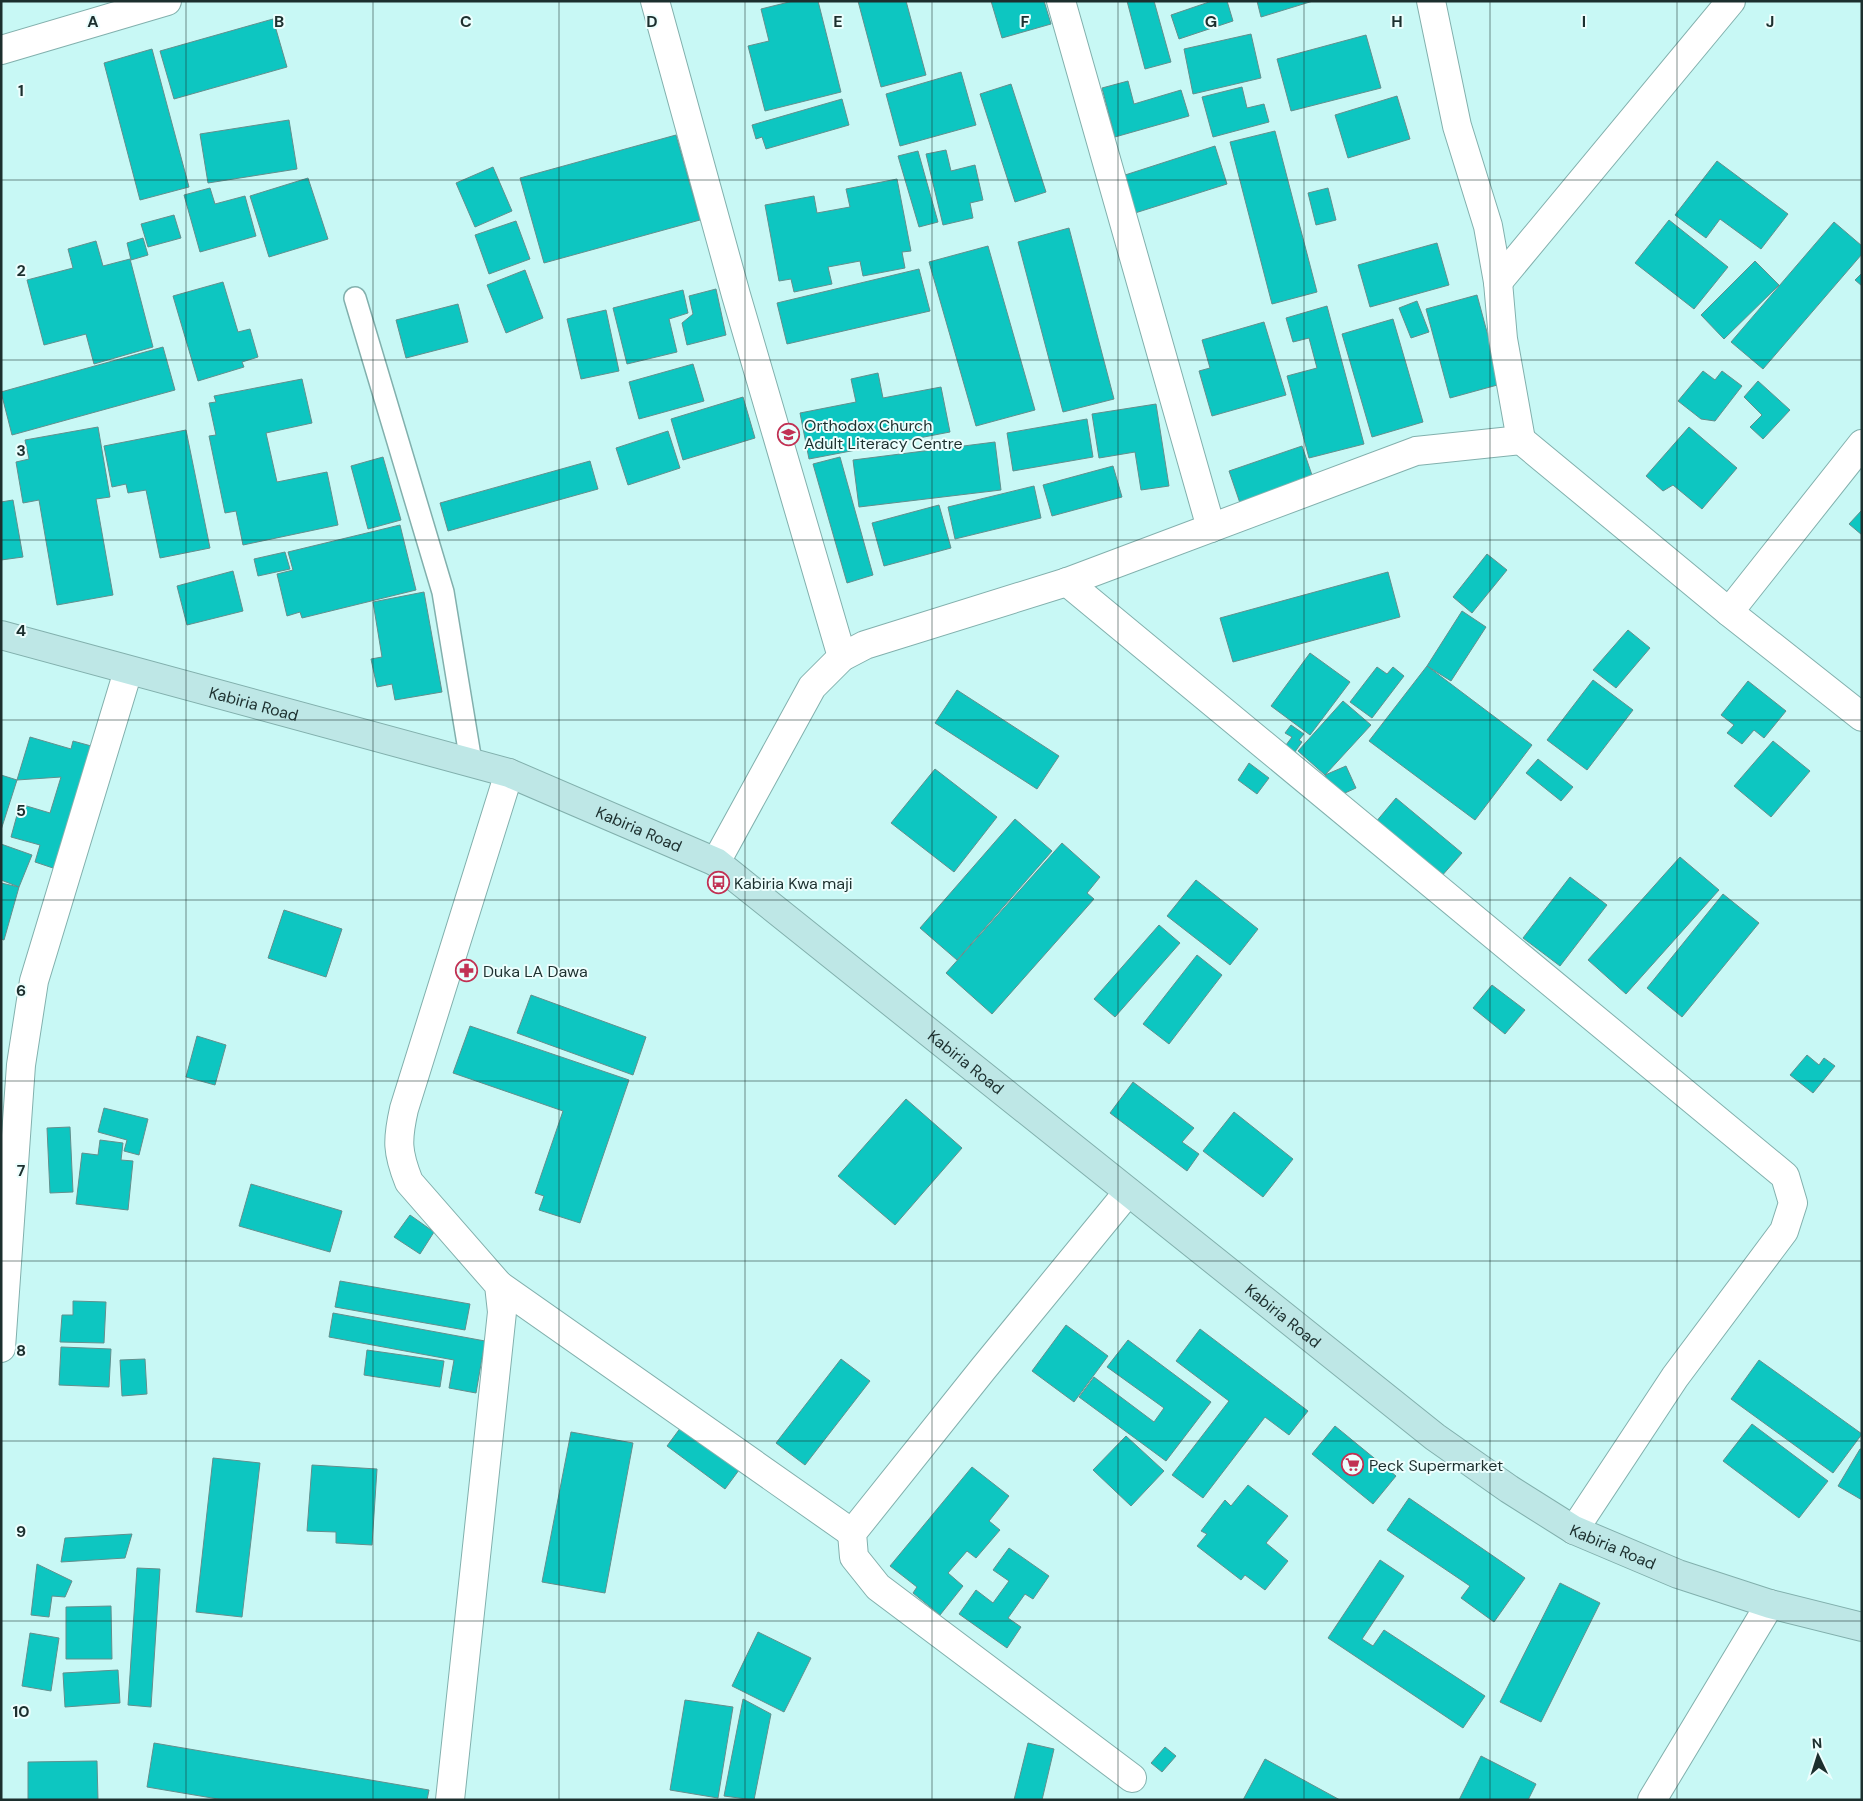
<svg xmlns="http://www.w3.org/2000/svg" width="1863" height="1801" font-family="'DM Sans',sans-serif">
  <rect width="100%" height="100%" fill="#c8f8f5"/>
  <!-- building -->
  <g fill="#0dc6c1" stroke="#638f8d">
    <polygon points="793,1 818,1 841,92 765,111 748,46 769,41 761,9"/>
    <polygon points="858,1 906,1 926,75 881,87"/>
    <polygon points="991,1 1044,1 1051,24 1002,38"/>
    <polygon points="1127,1 1154,1 1171,62 1145,69"/>
    <polygon points="1212,1 1227,1 1233,21 1179,39 1171,15"/>
    <polygon points="1257,1 1313,1 1261,17"/>
    <polygon points="273,19 287,67 174,99 160,51"/>
    <polygon points="1251,34 1261,78 1193,94 1184,49"/>
    <polygon points="1366,35 1381,88 1291,111 1277,59"/>
    <polygon points="152,49 189,187 140,200 104,63"/>
    <polygon points="961,72 976,125 900,146 886,94"/>
    <polygon points="1128,81 1134,104 1181,90 1189,116 1115,137 1102,88"/>
    <polygon points="1011,84 1046,192 1015,202 980,94"/>
    <polygon points="1242,87 1247,108 1264,104 1269,122 1213,137 1202,97"/>
    <polygon points="1397,96 1410,139 1348,158 1335,115"/>
    <polygon points="842,99 849,125 766,149 762,137 756,139 752,125"/>
    <polygon points="289,120 297,169 208,183 200,134"/>
    <polygon points="1275,131 1317,292 1272,304 1230,142"/>
    <polygon points="676,135 700,220 544,263 520,178"/>
    <polygon points="1215,146 1227,184 1135,213 1122,176"/>
    <polygon points="946,150 951,171 975,165 983,200 970,203 973,218 943,225 926,154"/>
    <polygon points="918,151 938,222 919,227 898,156"/>
    <polygon points="1717,161 1788,214 1761,249 1720,219 1706,238 1675,215"/>
    <polygon points="493,167 512,211 475,227 456,183"/>
    <polygon points="308,178 328,239 269,257 250,196"/>
    <polygon points="897,179 911,251 902,252 905,268 863,276 860,261 828,267 832,284 794,292 791,279 779,281 765,205 814,196 817,213 850,207 846,189"/>
    <polygon points="210,188 215,204 245,196 256,236 200,252 184,195"/>
    <polygon points="1328,188 1336,220 1316,225 1308,193"/>
    <polygon points="174,215 181,238 148,247 141,224"/>
    <polygon points="1669,220 1728,267 1694,309 1635,263"/>
    <polygon points="516,221 530,259 489,274 475,235"/>
    <polygon points="1834,222 1862,246 1862,254 1763,369 1731,342"/>
    <polygon points="1069,228 1114,399 1063,412 1018,242"/>
    <polygon points="143,238 148,255 131,260 127,243"/>
    <polygon points="96,241 103,266 130,259 153,347 94,364 86,334 44,345 27,280 73,268 68,249"/>
    <polygon points="1437,243 1449,285 1370,307 1358,265"/>
    <polygon points="988,246 1035,410 976,426 929,262"/>
    <polygon points="1755,261 1779,285 1724,339 1701,315"/>
    <polygon points="919,269 930,311 787,344 777,303"/>
    <polygon points="525,270 543,318 506,333 487,285"/>
    <polygon points="1862,273 1862,286 1855,280"/>
    <polygon points="223,282 238,332 250,329 258,357 242,362 244,367 198,381 173,296"/>
    <polygon points="716,289 726,335 687,345 682,323 693,314 689,296"/>
    <polygon points="683,290 688,313 669,319 677,352 627,364 613,308"/>
    <polygon points="1477,295 1501,384 1450,398 1426,309"/>
    <polygon points="1417,301 1429,332 1411,338 1399,308"/>
    <polygon points="458,304 468,342 406,358 396,320"/>
    <polygon points="1327,306 1364,444 1309,458 1287,376 1317,368 1309,338 1293,342 1286,318"/>
    <polygon points="606,310 619,371 581,379 567,319"/>
    <polygon points="1393,319 1423,422 1372,437 1342,334"/>
    <polygon points="1264,322 1286,395 1212,416 1199,371 1210,368 1202,340"/>
    <polygon points="163,347 175,390 12,435 1,392"/>
    <polygon points="693,364 704,401 639,419 629,382"/>
    <polygon points="1703,371 1715,380 1722,371 1742,386 1715,421 1701,419 1678,401"/>
    <polygon points="878,373 883,398 941,387 950,432 809,459 800,413 856,402 851,379"/>
    <polygon points="302,379 312,423 266,433 277,482 327,472 338,525 243,545 236,511 225,513 209,436 216,435 209,403 216,402 214,396"/>
    <polygon points="1758,381 1790,410 1763,439 1750,427 1762,415 1744,397"/>
    <polygon points="743,397 755,438 683,460 671,419"/>
    <polygon points="1156,404 1169,486 1141,490 1135,452 1099,458 1092,414"/>
    <polygon points="1087,419 1093,457 1013,471 1007,433"/>
    <polygon points="98,427 110,497 96,499 113,595 57,605 39,500 23,503 16,462 29,459 25,440"/>
    <polygon points="1689,427 1737,468 1702,509 1673,485 1663,491 1646,476"/>
    <polygon points="186,430 210,548 160,558 146,490 128,493 126,484 112,487 104,446"/>
    <polygon points="668,431 680,468 628,485 616,448"/>
    <polygon points="995,442 1001,490 859,507 853,460"/>
    <polygon points="1302,446 1314,481 1241,506 1229,471"/>
    <polygon points="383,457 401,520 368,529 351,466"/>
    <polygon points="840,457 873,575 847,583 813,464"/>
    <polygon points="590,461 598,489 448,531 440,503"/>
    <polygon points="1113,466 1122,497 1052,516 1043,485"/>
    <polygon points="1034,486 1041,518 955,539 948,507"/>
    <polygon points="13,500 23,557 1,560 1,502"/>
    <polygon points="939,505 951,548 884,566 872,523"/>
    <polygon points="1862,510 1862,535 1849,524"/>
    <polygon points="400,525 416,590 302,618 300,612 287,616 277,574 293,570 288,552"/>
    <polygon points="285,552 290,569 258,576 254,559"/>
    <polygon points="1487,554 1507,570 1472,613 1453,597"/>
    <polygon points="233,571 243,611 187,625 177,586"/>
    <polygon points="1388,572 1400,617 1233,662 1220,618"/>
    <polygon points="424,592 442,692 395,700 392,684 377,687 371,659 382,657 373,602"/>
    <polygon points="1462,611 1486,627 1451,681 1427,666"/>
    <polygon points="1628,630 1650,648 1616,688 1593,670"/>
    <polygon points="1310,653 1350,682 1310,735 1271,706"/>
    <polygon points="1427,666 1532,745 1475,820 1369,741"/>
    <polygon points="1377,667 1387,674 1393,667 1404,676 1372,718 1350,702"/>
    <polygon points="1593,680 1633,710 1587,770 1547,740"/>
    <polygon points="1748,681 1786,711 1764,738 1754,730 1742,744 1727,733 1734,725 1721,715"/>
    <polygon points="957,690 1059,756 1037,789 935,723"/>
    <polygon points="1343,701 1371,725 1325,775 1298,751"/>
    <polygon points="1291,725 1304,734 1299,740 1302,742 1292,756 1283,749 1292,737 1285,733"/>
    <polygon points="30,737 71,749 73,741 95,747 59,870 35,862 40,845 11,837 20,804 50,813 61,777 17,780"/>
    <polygon points="1773,741 1810,771 1771,817 1734,786"/>
    <polygon points="1538,759 1573,787 1561,801 1526,773"/>
    <polygon points="1249,763 1269,778 1257,794 1238,780"/>
    <polygon points="1346,766 1356,788 1336,797 1325,775"/>
    <polygon points="935,769 997,817 954,872 891,823"/>
    <polygon points="1,775 17,780 1,830"/>
    <polygon points="1396,798 1462,853 1440,878 1375,823"/>
    <polygon points="1015,819 1052,851 957,960 920,928"/>
    <polygon points="1062,843 1100,877 1087,893 1094,899 992,1014 946,973"/>
    <polygon points="1,844 32,855 19,887 1,880"/>
    <polygon points="1680,857 1719,890 1626,994 1588,960"/>
    <polygon points="1570,877 1607,905 1560,966 1523,938"/>
    <polygon points="1196,880 1258,929 1230,965 1167,916"/>
    <polygon points="1,883 19,887 4,940 1,939"/>
    <polygon points="1723,894 1759,923 1682,1017 1647,988"/>
    <polygon points="284,910 342,929 326,977 268,958"/>
    <polygon points="1159,925 1180,943 1115,1017 1094,999"/>
    <polygon points="1197,955 1222,975 1169,1044 1143,1024"/>
    <polygon points="1492,985 1525,1010 1505,1034 1473,1008"/>
    <polygon points="531,995 646,1037 633,1075 517,1033"/>
    <polygon points="470,1026 629,1080 580,1223 539,1210 544,1196 535,1193 563,1111 453,1073"/>
    <polygon points="197,1036 226,1045 215,1085 186,1077"/>
    <polygon points="1807,1055 1819,1065 1824,1058 1835,1066 1813,1093 1790,1075"/>
    <polygon points="1133,1082 1194,1128 1182,1142 1199,1154 1187,1171 1110,1113"/>
    <polygon points="906,1099 962,1148 895,1225 838,1176"/>
    <polygon points="104,1108 148,1119 139,1155 124,1151 127,1140 98,1132"/>
    <polygon points="1234,1112 1293,1159 1263,1197 1203,1151"/>
    <polygon points="70,1127 73,1192 50,1193 47,1128"/>
    <polygon points="100,1140 123,1143 121,1160 133,1161 128,1210 76,1204 82,1153 98,1155"/>
    <polygon points="251,1184 342,1211 330,1252 239,1226"/>
    <polygon points="410,1215 434,1232 420,1254 394,1237"/>
    <polygon points="340,1281 470,1304 465,1330 335,1307"/>
    <polygon points="73,1301 106,1302 104,1343 60,1342 62,1315 73,1315"/>
    <polygon points="333,1313 485,1341 476,1393 449,1388 454,1360 329,1337"/>
    <polygon points="1066,1325 1108,1356 1074,1402 1032,1371"/>
    <polygon points="1200,1329 1308,1411 1289,1435 1265,1417 1203,1498 1172,1475 1229,1401 1176,1361"/>
    <polygon points="1128,1340 1211,1402 1166,1461 1079,1397 1094,1377 1154,1422 1164,1408 1107,1367"/>
    <polygon points="61,1347 111,1349 109,1387 59,1385"/>
    <polygon points="367,1350 444,1361 440,1387 364,1375"/>
    <polygon points="145,1359 147,1394 122,1396 120,1360"/>
    <polygon points="841,1359 870,1381 805,1465 776,1443"/>
    <polygon points="1759,1360 1862,1434 1833,1473 1731,1399"/>
    <polygon points="684,1423 742,1466 725,1489 667,1446"/>
    <polygon points="1752,1424 1828,1481 1799,1518 1723,1461"/>
    <polygon points="1335,1426 1396,1476 1373,1504 1312,1454"/>
    <polygon points="571,1432 633,1443 605,1593 542,1582"/>
    <polygon points="1126,1436 1164,1471 1131,1506 1093,1470"/>
    <polygon points="1860,1449 1862,1449 1862,1500 1838,1486"/>
    <polygon points="213,1458 260,1463 242,1617 196,1612"/>
    <polygon points="312,1465 377,1469 372,1545 336,1543 336,1532 307,1531"/>
    <polygon points="972,1467 1009,1496 989,1521 1000,1530 976,1558 967,1551 948,1573 963,1586 940,1615 913,1593 917,1587 890,1566"/>
    <polygon points="1248,1485 1288,1516 1266,1543 1288,1561 1265,1590 1245,1575 1241,1580 1197,1546 1207,1534 1201,1531 1225,1500 1231,1506"/>
    <polygon points="1409,1498 1525,1578 1494,1622 1461,1598 1470,1586 1387,1530"/>
    <polygon points="132,1534 125,1558 61,1562 65,1538"/>
    <polygon points="1009,1548 1049,1576 1033,1599 1025,1594 1008,1618 1021,1627 1007,1648 959,1614 976,1590 993,1603 1009,1581 993,1570"/>
    <polygon points="1380,1560 1404,1576 1362,1639 1373,1646 1384,1630 1485,1696 1463,1728 1328,1638"/>
    <polygon points="37,1564 72,1581 65,1597 52,1596 49,1617 31,1615"/>
    <polygon points="137,1568 160,1569 151,1707 128,1705"/>
    <polygon points="1560,1583 1600,1603 1541,1722 1500,1702"/>
    <polygon points="111,1606 112,1659 66,1659 66,1607"/>
    <polygon points="758,1632 811,1658 784,1712 732,1686"/>
    <polygon points="30,1633 59,1638 51,1691 22,1686"/>
    <polygon points="118,1670 120,1703 65,1707 63,1673"/>
    <polygon points="743,1699 771,1714 754,1800 724,1796"/>
    <polygon points="685,1700 733,1707 718,1798 670,1790"/>
    <polygon points="154,1743 429,1790 427,1800 224,1800 147,1787"/>
    <polygon points="1028,1743 1054,1749 1042,1800 1014,1800"/>
    <polygon points="1165,1747 1176,1756 1162,1772 1151,1763"/>
    <polygon points="1481,1756 1536,1784 1528,1800 1459,1800"/>
    <polygon points="1265,1759 1340,1800 1243,1800"/>
    <polygon points="97,1761 98,1800 28,1800 28,1762"/>
  </g>
  <g fill="none" stroke-linecap="round" stroke-linejoin="round">
    <defs>
      <polyline id="service" points="355,298 443,592 471,762"/>
      <g id="minor">
        <polyline points="655,1 736,295 842,657"/>
        <polyline points="1061,1 1211,528"/>
        <polyline points="1431,1 1457,126 1488,226 1498,282 1503,339 1521,440"/>
        <polyline points="1,50 167,1"/>
        <polyline points="1498,282 1731,1"/>
        <polyline points="1067,582 1785,1176 1793,1203 1784,1231 1675,1377 1574,1530"/>
        <polyline points="1729,612 1862,444"/>
        <polyline points="716,862 812,687 842,657 865,645 1067,582 1416,451 1521,440 1729,612 1862,717"/>
        <polyline points="1128,1192 983,1369 852,1533 854,1557 878,1587 1132,1778"/>
        <polyline points="499,1285 852,1533"/>
        <polyline points="1,1348 21,1065 34,981 128,671"/>
        <path d="M 450,1800 L 502,1312 L 499,1285 L 409,1182 C 397,1152 397,1140 404,1109 L 509,773"/>
        <polyline points="1652,1800 1770,1604"/>
      </g>
      <g id="secondary">
        <path id="s1" d="M 1,635 L 509,773 L 716,862 L 1435,1437 L 1509,1489 L 1574,1530 L 1678,1574 L 1770,1604 L 1862,1627"/>
      </g>
    </defs>
    <!-- service casing -->
    <use href="#service" stroke="#82b0ad" stroke-width="24"/>
    <!-- minor casing -->
    <use href="#minor" stroke="#82b0ad" stroke-width="30"/>
    <!-- secondary casing -->
    <use href="#secondary" stroke="#82b0ad" stroke-width="30"/>
    <!-- service -->
    <use href="#service" stroke="#fff" stroke-width="21"/>
    <!-- minor -->
    <use href="#minor" stroke="#fff" stroke-width="28"/>
    <!-- secondary -->
    <use href="#secondary" stroke="#bee7e6" stroke-width="28"/>
  </g>
  <!-- grid -->
  <path fill="none" stroke="#1c2f2e" stroke-width="1" stroke-opacity="0.55" d="M 186,1 L 186,1800M 373,1 L 373,1800M 559,1 L 559,1800M 745,1 L 745,1800M 932,1 L 932,1800M 1118,1 L 1118,1800M 1304,1 L 1304,1800M 1490,1 L 1490,1800M 1677,1 L 1677,1800M 1,180 L 1862,180M 1,360 L 1862,360M 1,540 L 1862,540M 1,720 L 1862,720M 1,900 L 1862,900M 1,1081 L 1862,1081M 1,1261 L 1862,1261M 1,1441 L 1862,1441M 1,1621 L 1862,1621"/>
  <!-- icons -->
  <defs>
    <symbol id="school-ring" viewBox="-11 -11 22 22"><circle r="9.5" fill="#ecfefd" stroke="#c13153" stroke-width="1.5"/><path d="M0-5L7-2L0 1L-7-2ZM-4 1L0 2.5L4 1V4Q0 6-4 4Z" fill="#c13153"/></symbol>
    <symbol id="bus-ring" viewBox="-11 -11 22 22"><circle r="9.5" fill="#ecfefd" stroke="#c13153" stroke-width="1.5"/><path d="M-5-6H5V4H4V6H2V4H-2V6H-4V4H-5ZM-3.5-4V0h7V-4ZM-3.5 1.2v1.5H-2V1.2ZM2 1.2v1.5H3.5V1.2Z" fill="#c13153"/></symbol>
    <symbol id="pharmacy-ring" viewBox="-11 -11 22 22"><circle r="9.5" fill="#ecfefd" stroke="#c13153" stroke-width="1.5"/><path d="M-2-6h4v4h4v4h-4v4h-4v-4h-4v-4h4Z" fill="#c13153"/></symbol>
    <symbol id="supermarket-ring" viewBox="-11 -11 22 22"><circle r="9.5" fill="#ecfefd" stroke="#c13153" stroke-width="1.5"/><path d="M-6-5.5h2.5l.6 2H6L4.5 2H-2.5L-4.4-4H-6ZM-1.5 3.2a1.3 1.3 0 1 0 .1 0ZM3 3.2a1.3 1.3 0 1 0 .1 0Z" fill="#c13153"/></symbol>
  </defs>
  <g fill-rule="evenodd">
    <use href="#school-ring" x="776" y="422" width="25" height="25"/>
    <use href="#bus-ring" x="706" y="870" width="25" height="25"/>
    <use href="#pharmacy-ring" x="454" y="958" width="25" height="25"/>
    <use href="#supermarket-ring" x="1340" y="1452" width="25" height="25"/>
  </g>
  <g text-anchor="middle" dominant-baseline="central" stroke-width="4" stroke-linejoin="round" paint-order="stroke">
    <!-- poi labels -->
    <g font-size="16" fill="#1c2f2e" stroke="#ecfefd" text-anchor="start">
      <text x="804" y="425">Orthodox Church<tspan x="804" dy="18">Adult Literacy Centre</tspan></text>
      <text x="734" y="883">Kabiria Kwa maji</text>
      <text x="483" y="971">Duka LA Dawa</text>
      <text x="1369" y="1465">Peck Supermarket</text>
    </g>
    <!-- street labels -->
    <g font-size="16" fill="#1c2f2e" stroke="#ecfefd">
      <text stroke="none"><textPath href="#s1" startOffset="262">Kabiria Road</textPath></text>
      <text stroke="none"><textPath href="#s1" startOffset="668">Kabiria Road</textPath></text>
      <text stroke="none"><textPath href="#s1" startOffset="1072">Kabiria Road</textPath></text>
      <text stroke="none"><textPath href="#s1" startOffset="1478">Kabiria Road</textPath></text>
      <text stroke="none"><textPath href="#s1" startOffset="1882">Kabiria Road</textPath></text>
    </g>
  </g>
  <g font-size="16" text-anchor="middle" font-weight="bold" fill="#1c2f2e" stroke="#ecfefd" stroke-width="4" stroke-linejoin="round" paint-order="stroke">
    <text x="93" y="27">A</text>
    <text x="279" y="27">B</text>
    <text x="466" y="27">C</text>
    <text x="652" y="27">D</text>
    <text x="838" y="27">E</text>
    <text x="1025" y="27">F</text>
    <text x="1211" y="27">G</text>
    <text x="1397" y="27">H</text>
    <text x="1584" y="27">I</text>
    <text x="1770" y="27">J</text>
    <text x="21" y="96">1</text>
    <text x="21" y="276">2</text>
    <text x="21" y="456">3</text>
    <text x="21" y="636">4</text>
    <text x="21" y="816">5</text>
    <text x="21" y="996">6</text>
    <text x="21" y="1176">7</text>
    <text x="21" y="1356">8</text>
    <text x="21" y="1537">9</text>
    <text x="21" y="1717">10</text>
  </g>
  <!-- border -->
  <rect width="1863" height="1801" fill="none" stroke="#1c2f2e" stroke-width="5"/>
  <!-- north arrow -->
  <g transform="translate(1818 1756) rotate(356)" stroke="#ecfefd" stroke-width="4" paint-order="stroke">
  <path d="M0-4L9 19L0 12L-9 19Z" fill="#1c2f2e"/>
  <text y="-8" font-size="14" font-weight="bold" text-anchor="middle" fill="#1c2f2e">N</text>
  </g>
</svg>
